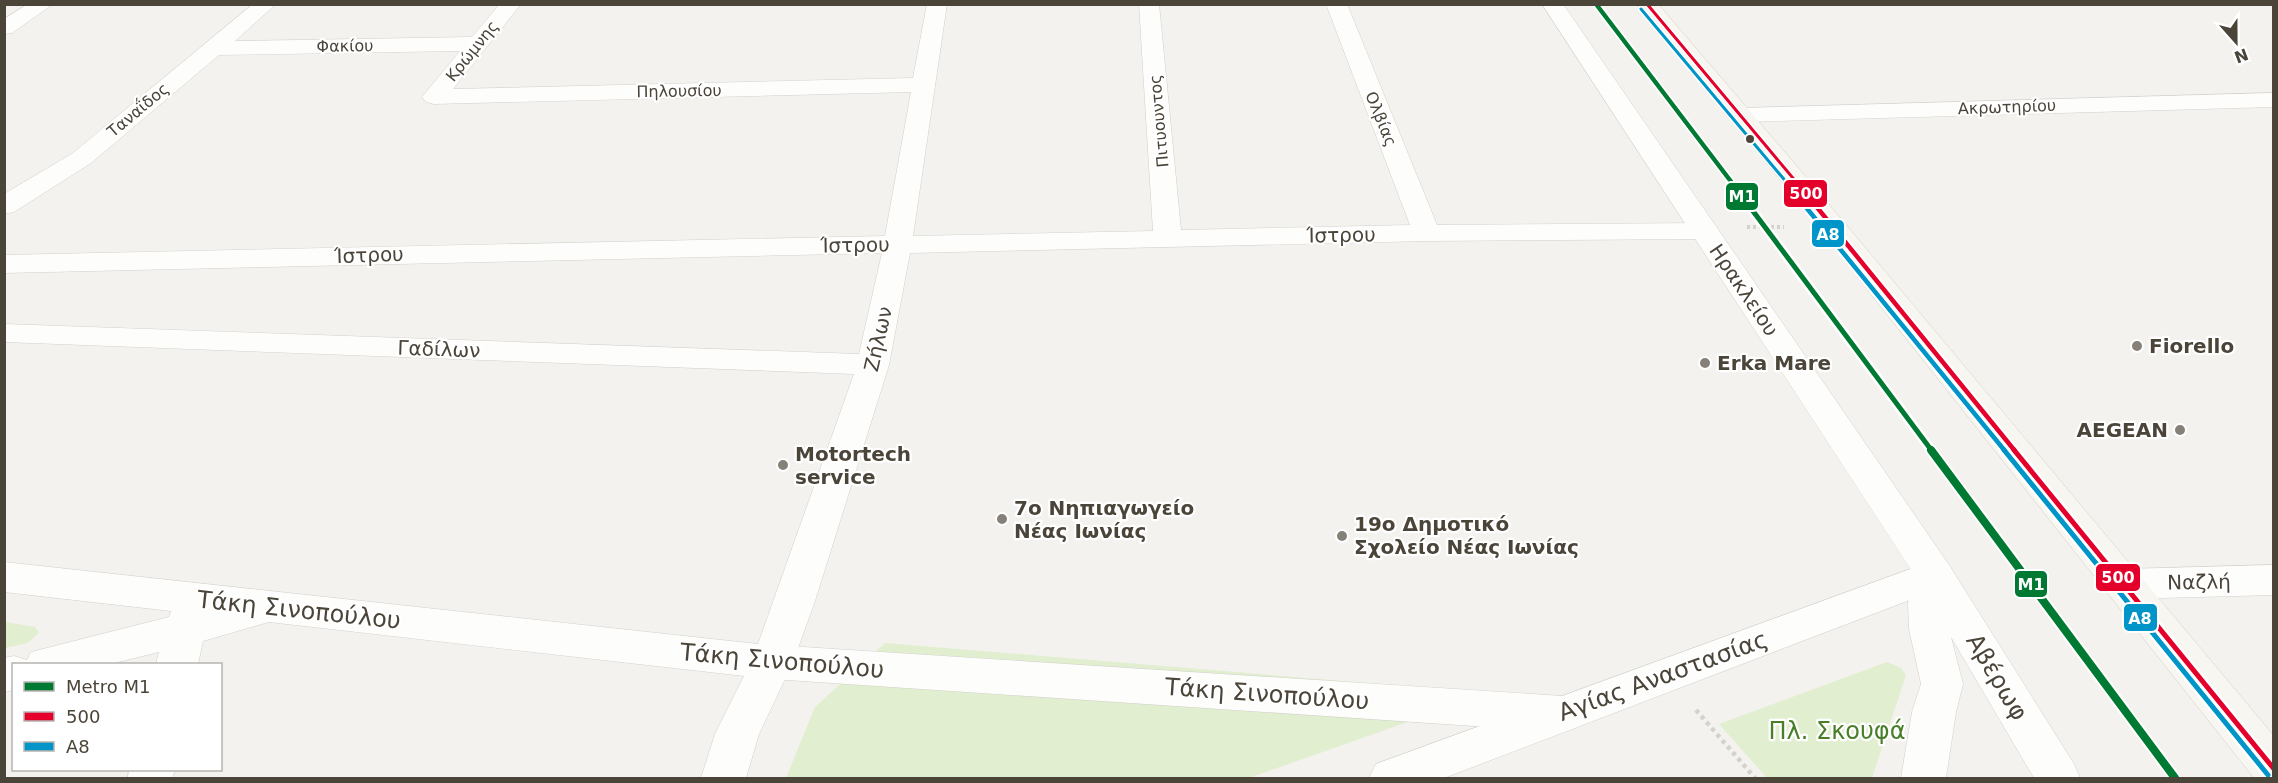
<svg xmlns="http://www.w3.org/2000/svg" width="2278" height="783" font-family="'DejaVu Sans',sans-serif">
  <rect width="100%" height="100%" fill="#f4f2ee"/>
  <!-- green -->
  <g fill="#e1eecf">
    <polygon points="5,622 35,627 39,633 27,643 5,648"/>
    <polygon points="885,643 1404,686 1422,717 1249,778 786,778 815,707"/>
    <polygon points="1887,662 1901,668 1906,675 1872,778 1767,778 1719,724"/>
  </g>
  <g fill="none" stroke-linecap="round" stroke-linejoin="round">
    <defs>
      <polygon id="pedestrian" points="772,645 1563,696 1578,701 1585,714 1578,727 1563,732 772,679 757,674 751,662 757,650"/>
      <g id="minor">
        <polygon points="28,4 53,4 12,33 4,34 4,19"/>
        <polygon points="253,4 276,4 235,41 472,37 500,4 521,4 453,89 913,78 927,4 947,4 913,236 1153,231 1139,4 1159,4 1181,230 1410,225 1326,4 1347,4 1437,225 1705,223 1715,225 1719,231 1715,237 1705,239 1427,241 910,253 889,365 815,601 793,662 759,734 746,778 701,778 715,734 744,676 269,622 203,641 198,664 156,664 159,652 110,664 14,664 14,690 4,692 4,658 14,656 27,660 31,652 169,617 171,611 4,592 4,562 758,644 854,374 4,342 4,324 859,354 882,253 4,273 4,255 885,236 911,92 434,104 426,102 422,97 460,51 219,55 91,163 14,212 4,214 4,194 73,153"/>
        <polygon points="2274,93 2274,107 1740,122 1731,120 1728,115 1731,110 1740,108"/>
        <polygon points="1935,560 1949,565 1954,575 1949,585 1444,778 1369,778 1376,764"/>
        <polygon points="2274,565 2274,595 2125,599 2111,595 2105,584 2111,573 2125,569"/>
        <polygon points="129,770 175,770 172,778 128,778"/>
      </g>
      <polygon id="tertiary" points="1542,4 1563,4 1949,565 2074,764 2080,778 2034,778 1951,637 1963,684 1956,712 1946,778 1901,778 1912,712 1921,684 1909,629 1908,603 1915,576"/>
      <polygon id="secondary" points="1637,4 1658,4 1801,171 2274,736 2274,778 2254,778 1783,183"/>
    </defs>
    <!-- pedestrian casing -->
    <use href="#pedestrian" stroke="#d2d0cb" stroke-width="1"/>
    <!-- minor casing -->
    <use href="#minor" stroke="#d2d0cb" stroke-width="1"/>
    <!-- tertiary casing -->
    <use href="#tertiary" stroke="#d2d0cb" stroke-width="1"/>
    <!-- secondary casing -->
    <use href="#secondary" stroke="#d3cfc5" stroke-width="1"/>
    <!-- path-far1 -->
    <polyline stroke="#d3d2cc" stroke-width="4" stroke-dasharray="3 3" stroke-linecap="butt" points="1747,227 1784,227"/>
    <!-- path -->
    <polyline stroke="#d3d2cc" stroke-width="4.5" stroke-dasharray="4 4" stroke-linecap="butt" points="1696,710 1755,778"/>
    <!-- pedestrian -->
    <use href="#pedestrian" fill="#fdfdfc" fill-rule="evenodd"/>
    <!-- minor -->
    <use href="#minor" fill="#fdfdfc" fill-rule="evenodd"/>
    <!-- tertiary -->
    <use href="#tertiary" fill="#fdfdfc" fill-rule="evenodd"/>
    <!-- secondary -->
    <use href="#secondary" fill="#f7f6f1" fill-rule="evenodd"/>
    <defs>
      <polyline id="bus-1-far2" points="1647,4 1808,196"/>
      <polyline id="bus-1-far1" points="1807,195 2015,451"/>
      <polyline id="bus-1" points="2014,450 2274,769"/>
      <polyline id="bus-2-far2" points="1641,9 1798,196"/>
      <polyline id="bus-2-far1" points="1796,195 2005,451"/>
      <polyline id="bus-2" points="2004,450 2268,775"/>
    </defs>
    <!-- bus-1-far2 casing -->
    <use href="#bus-1-far2" stroke="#fff" stroke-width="6"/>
    <!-- bus-1-far1 casing -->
    <use href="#bus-1-far1" stroke="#fff" stroke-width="9"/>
    <!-- bus-1 casing -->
    <use href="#bus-1" stroke="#fff" stroke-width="10"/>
    <!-- bus-2-far2 casing -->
    <use href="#bus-2-far2" stroke="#fff" stroke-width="6"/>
    <!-- bus-2-far1 casing -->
    <use href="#bus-2-far1" stroke="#fff" stroke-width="9"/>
    <!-- bus-2 casing -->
    <use href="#bus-2" stroke="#fff" stroke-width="10"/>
    <!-- bus-1-far2 -->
    <use href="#bus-1-far2" stroke="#e4002b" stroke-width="3"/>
    <!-- bus-1-far1 -->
    <use href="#bus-1-far1" stroke="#e4002b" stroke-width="4.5"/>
    <!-- bus-1 -->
    <use href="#bus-1" stroke="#e4002b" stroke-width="5"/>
    <!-- bus-2-far2 -->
    <use href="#bus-2-far2" stroke="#0095c8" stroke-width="3"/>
    <!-- bus-2-far1 -->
    <use href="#bus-2-far1" stroke="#0095c8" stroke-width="4.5"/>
    <!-- bus-2 -->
    <use href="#bus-2" stroke="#0095c8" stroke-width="5"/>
    <defs>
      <polyline id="metro-1-far2" points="1596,4 1742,196"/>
      <polyline id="metro-1-far1" points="1741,195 1932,451"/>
      <polyline id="metro-1" points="1931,450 2175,778"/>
    </defs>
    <!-- metro-1-far2 casing -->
    <use href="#metro-1-far2" stroke="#fff" stroke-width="8"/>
    <!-- metro-1-far1 casing -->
    <use href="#metro-1-far1" stroke="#fff" stroke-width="10"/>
    <!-- metro-1 casing -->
    <use href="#metro-1" stroke="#fff" stroke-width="12"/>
    <!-- metro-1-far2 -->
    <use href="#metro-1-far2" stroke="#007a33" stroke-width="4.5"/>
    <!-- metro-1-far1 -->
    <use href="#metro-1-far1" stroke="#007a33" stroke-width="5"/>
    <!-- metro-1 -->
    <use href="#metro-1" stroke="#007a33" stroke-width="8"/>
  </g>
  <!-- markers -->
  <circle fill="#4b4439" stroke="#fff" stroke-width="2" cx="1750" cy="139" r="5"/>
  <g fill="#868178" stroke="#fff" stroke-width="2">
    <circle cx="2137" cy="346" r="6"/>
    <circle cx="1705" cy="363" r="6"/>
    <circle cx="2180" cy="430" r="6"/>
    <circle cx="783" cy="465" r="6"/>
    <circle cx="1002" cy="519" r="6"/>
    <circle cx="1342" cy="536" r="6"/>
  </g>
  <g text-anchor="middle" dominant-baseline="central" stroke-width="4.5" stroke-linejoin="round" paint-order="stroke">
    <!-- far-street labels -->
    <g font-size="16" fill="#4b4439" stroke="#fff">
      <text transform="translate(345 46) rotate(-1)">Φακίου</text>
      <text transform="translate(472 51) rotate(-51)">Κρώμνης</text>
      <text transform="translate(679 91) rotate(-1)">Πηλουσίου</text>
      <text transform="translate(2007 107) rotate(-2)">Ακρωτηρίου</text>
      <text transform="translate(138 110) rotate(-40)">Ταναΐδος</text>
      <text transform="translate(1381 119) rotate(68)">Ολβίας</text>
      <text transform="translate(1159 121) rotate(-95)">Πιτυουντος</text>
    </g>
    <!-- street labels -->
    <g font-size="20" fill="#4b4439" stroke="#fff">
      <text transform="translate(1341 235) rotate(-1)">Ίστρου</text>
      <text transform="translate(855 245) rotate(-1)">Ίστρου</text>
      <text transform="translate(369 255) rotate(-2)">Ίστρου</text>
      <text transform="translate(1744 290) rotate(56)">Ηρακλείου</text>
      <text transform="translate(878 339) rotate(-77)">Ζήλων</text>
      <text transform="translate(439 349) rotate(2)">Γαδίλων</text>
      <text transform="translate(2199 582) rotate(-1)">Ναζλή</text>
    </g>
    <!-- poi labels -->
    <g font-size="20" font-weight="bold" fill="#4b4439" stroke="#fff" text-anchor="start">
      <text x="2149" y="346">Fiorello</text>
      <text x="1717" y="363">Erka Mare</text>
      <text x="2168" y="430" text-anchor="end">AEGEAN</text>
      <text x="795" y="454">Motortech<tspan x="795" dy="23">service</tspan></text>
      <text x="1014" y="508">7ο Νηπιαγωγείο<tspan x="1014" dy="23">Νέας Ιωνίας</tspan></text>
      <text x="1354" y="524">19ο Δημοτικό<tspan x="1354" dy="23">Σχολείο Νέας Ιωνίας</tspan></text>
    </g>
    <!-- near-street labels -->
    <g font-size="24" fill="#4b4439" stroke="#fff">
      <text transform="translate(299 610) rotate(6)">Τάκη Σινοπούλου</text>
      <text transform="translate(782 661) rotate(5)">Τάκη Σινοπούλου</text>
      <text transform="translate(1663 676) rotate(-20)">Αγίας Αναστασίας</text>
      <text transform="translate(1997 677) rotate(59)">Αβέρωφ</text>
      <text transform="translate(1267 694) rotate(4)">Τάκη Σινοπούλου</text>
    </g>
    <!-- near-park labels -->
    <g font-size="24" fill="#4a7f2a" stroke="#fff">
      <text x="1837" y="731">Πλ. Σκουφά</text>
    </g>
  </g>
  <g stroke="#fff" stroke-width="2">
    <rect x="1783" y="179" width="45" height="29" rx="6" fill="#e4002b"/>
    <rect x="1725" y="182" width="34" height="29" rx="6" fill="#007a33"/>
    <rect x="1811" y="219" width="34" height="29" rx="6" fill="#0095c8"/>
    <rect x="2095" y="563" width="46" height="29" rx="6" fill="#e4002b"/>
    <rect x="2014" y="570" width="34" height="28" rx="6" fill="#007a33"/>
    <rect x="2123" y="603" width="35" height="29" rx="6" fill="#0095c8"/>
  </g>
  <g font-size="16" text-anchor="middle" font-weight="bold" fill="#fff">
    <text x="1806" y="199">500</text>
    <text x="1742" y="202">Μ1</text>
    <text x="1828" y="240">A8</text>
    <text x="2118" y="583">500</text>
    <text x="2031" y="590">Μ1</text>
    <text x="2140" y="624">A8</text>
  </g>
  <!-- border -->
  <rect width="2278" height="783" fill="none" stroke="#4b4439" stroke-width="12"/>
  <!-- legend -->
  <rect x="12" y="663" width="210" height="108" fill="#ffffff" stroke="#b7b4b0" stroke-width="1.5"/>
  <rect x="24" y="682" width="30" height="9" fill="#007a33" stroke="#b7b4b0" stroke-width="1.5"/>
  <text x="66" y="693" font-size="18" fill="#4b4439">Metro Μ1</text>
  <rect x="24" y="712" width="30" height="9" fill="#e4002b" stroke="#b7b4b0" stroke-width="1.5"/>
  <text x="66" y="723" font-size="18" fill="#4b4439">500</text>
  <rect x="24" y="742" width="30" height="9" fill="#0095c8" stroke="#b7b4b0" stroke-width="1.5"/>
  <text x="66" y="753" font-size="18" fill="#4b4439">A8</text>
  <!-- north arrow -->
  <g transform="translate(2236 42) rotate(159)" stroke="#ffffff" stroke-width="4.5" paint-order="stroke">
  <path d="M0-4.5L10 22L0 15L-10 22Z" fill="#4b4439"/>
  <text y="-9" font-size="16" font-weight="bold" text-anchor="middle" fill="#4b4439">N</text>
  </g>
</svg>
